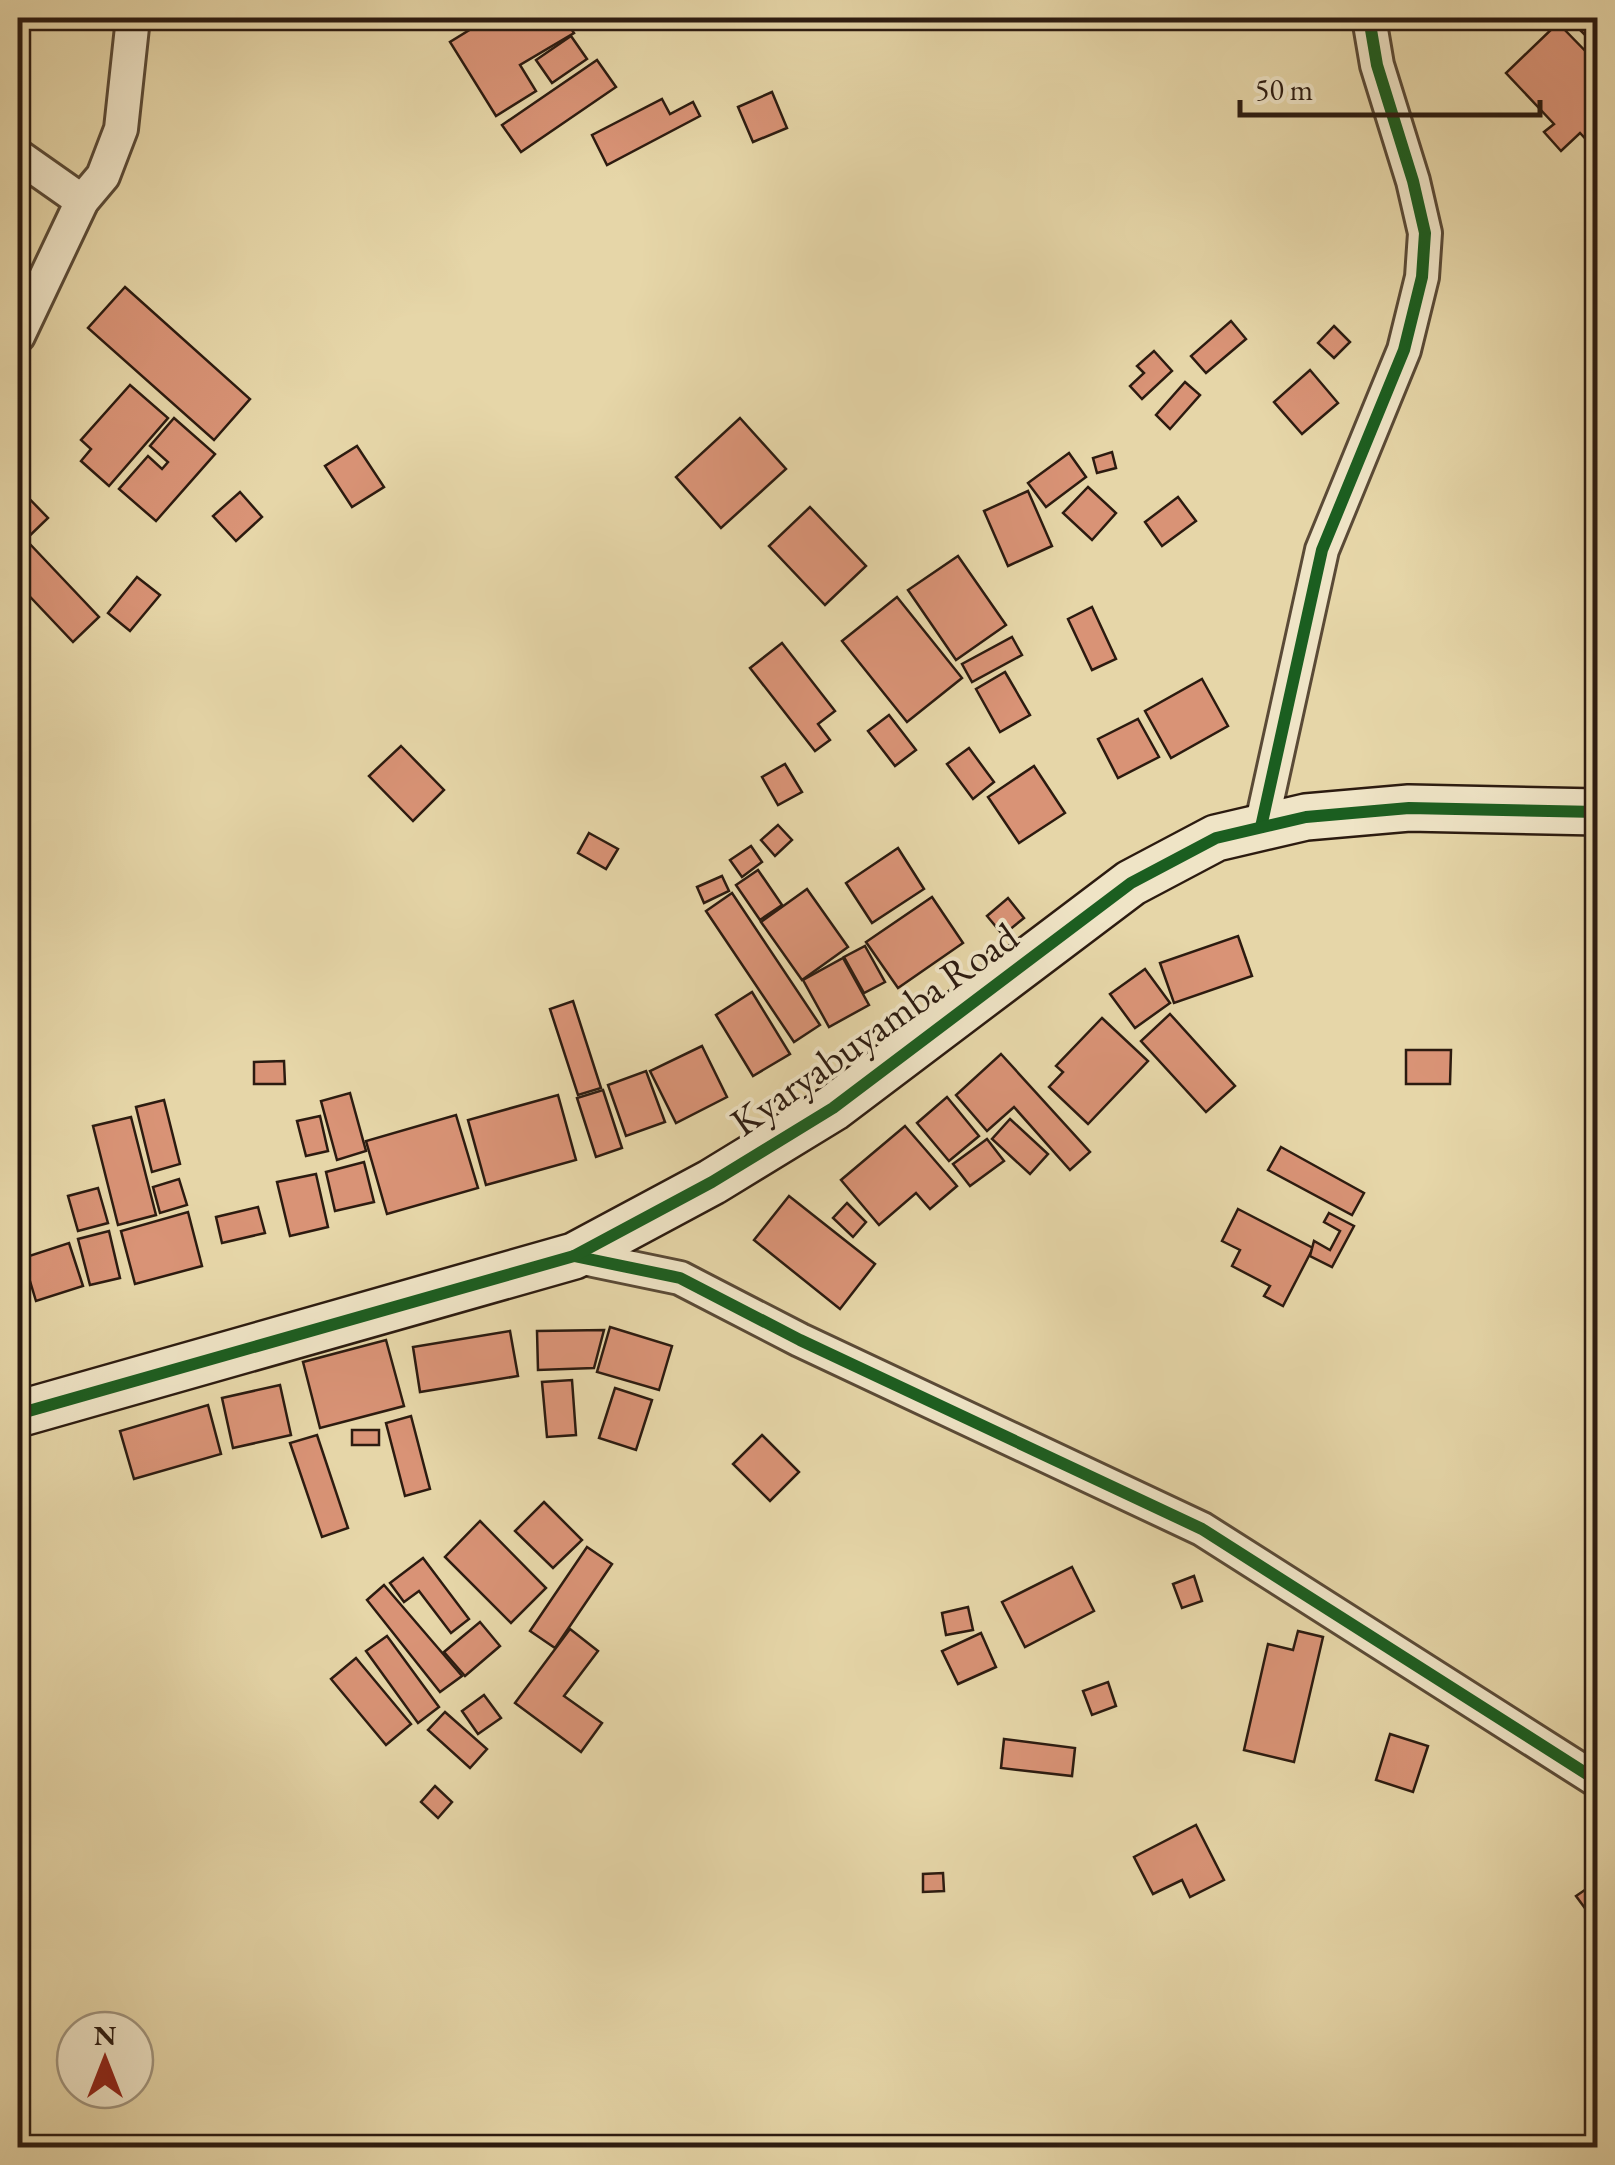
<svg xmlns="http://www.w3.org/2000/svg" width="1615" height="2165" font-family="'EB Garamond',serif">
  <rect width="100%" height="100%" fill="#e6d6a8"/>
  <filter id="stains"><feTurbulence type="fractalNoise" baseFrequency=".002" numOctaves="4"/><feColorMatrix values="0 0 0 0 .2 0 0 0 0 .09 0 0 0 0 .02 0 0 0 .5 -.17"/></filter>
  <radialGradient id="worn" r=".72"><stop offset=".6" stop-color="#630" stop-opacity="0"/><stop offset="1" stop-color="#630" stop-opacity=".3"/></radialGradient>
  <!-- building -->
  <g fill="#d99376" stroke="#2c1b10" stroke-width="2.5">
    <polygon points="489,18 564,18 574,33 520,65 536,91 496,116 450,42"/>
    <polygon points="1573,18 1598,18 1598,48 1570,20"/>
    <polygon points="1558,23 1598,64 1598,145 1594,148 1580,133 1561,151 1544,132 1554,124 1506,73"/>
    <polygon points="571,36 587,59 552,83 536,60"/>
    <polygon points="597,60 616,87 521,152 502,125"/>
    <polygon points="772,92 787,128 753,142 738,107"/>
    <polygon points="662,99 670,114 693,102 700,116 607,165 592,135"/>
    <polygon points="125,287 250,399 214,440 88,328"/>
    <polygon points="1231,321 1246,339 1206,373 1191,356"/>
    <polygon points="1334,326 1350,342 1334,358 1318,343"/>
    <polygon points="1154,351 1172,371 1142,399 1130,386 1144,373 1137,366"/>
    <polygon points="1310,370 1338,403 1302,434 1274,402"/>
    <polygon points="1185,382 1200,395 1170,429 1156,415"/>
    <polygon points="130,385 168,418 109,486 81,461 91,449 81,440"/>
    <polygon points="174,418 215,454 156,521 119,489 148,456 162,469 168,462 150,446"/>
    <polygon points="740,418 786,469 721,528 676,477"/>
    <polygon points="357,446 384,487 352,507 325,466"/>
    <polygon points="1112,452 1116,468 1097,473 1093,458"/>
    <polygon points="1069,453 1086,477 1046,507 1028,483"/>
    <polygon points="18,487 48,518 18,547"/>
    <polygon points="1088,487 1116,513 1092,540 1063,513"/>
    <polygon points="1028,491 1052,546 1008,566 984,511"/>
    <polygon points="240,492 262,517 236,541 213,516"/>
    <polygon points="1178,497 1196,521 1162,546 1145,522"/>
    <polygon points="810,507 866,566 825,605 769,546"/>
    <polygon points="28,542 99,617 73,642 18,584 18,552"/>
    <polygon points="958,556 1006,625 956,660 908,590"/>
    <polygon points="137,577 160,595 130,631 108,613"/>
    <polygon points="897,597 962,678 907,722 842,641"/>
    <polygon points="1092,607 1116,659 1092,670 1068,619"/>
    <polygon points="1012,637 1022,655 972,682 962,664"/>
    <polygon points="782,643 835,711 818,724 830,740 815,751 750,668"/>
    <polygon points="1005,672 1030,715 1000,732 976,689"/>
    <polygon points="1202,679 1228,726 1171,758 1145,711"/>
    <polygon points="889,715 916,750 895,766 868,731"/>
    <polygon points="1138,719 1159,757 1118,778 1098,739"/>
    <polygon points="401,746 444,790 413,821 369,776"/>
    <polygon points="969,748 994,782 973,799 947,764"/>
    <polygon points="785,764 802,792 778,805 762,777"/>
    <polygon points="1034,766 1065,813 1019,843 988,797"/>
    <polygon points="778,825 792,840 775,856 761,840"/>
    <polygon points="589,833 618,849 606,869 578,853"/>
    <polygon points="751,846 762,862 742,877 730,860"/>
    <polygon points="898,848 924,889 872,923 846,883"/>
    <polygon points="758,870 782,905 760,920 736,885"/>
    <polygon points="722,876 729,891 704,903 697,887"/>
    <polygon points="807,889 848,947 802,980 761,922"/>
    <polygon points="732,893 820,1025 794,1042 706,911"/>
    <polygon points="932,897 963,943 898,988 866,942"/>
    <polygon points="1008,898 1024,918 1003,935 987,916"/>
    <polygon points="1238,936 1252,976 1174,1003 1160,963"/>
    <polygon points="865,946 885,982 864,993 844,957"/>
    <polygon points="843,958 869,1005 829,1027 803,980"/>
    <polygon points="1145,969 1170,1003 1135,1028 1110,994"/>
    <polygon points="752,992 790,1054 753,1076 716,1015"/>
    <polygon points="573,1001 601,1088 578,1095 550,1009"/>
    <polygon points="1170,1014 1235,1086 1206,1112 1141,1041"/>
    <polygon points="1102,1018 1148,1061 1088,1124 1049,1087 1063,1072 1056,1066"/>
    <polygon points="702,1046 727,1097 676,1123 650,1071"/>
    <polygon points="1406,1050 1451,1050 1450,1084 1406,1084"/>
    <polygon points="1001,1054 1090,1152 1070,1170 1014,1107 987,1131 956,1095"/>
    <polygon points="284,1061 285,1084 254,1084 254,1062"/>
    <polygon points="646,1071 665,1122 626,1136 608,1085"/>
    <polygon points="603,1090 622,1148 596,1157 577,1098"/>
    <polygon points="350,1093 366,1151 337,1160 321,1101"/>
    <polygon points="558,1095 576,1160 486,1185 468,1120"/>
    <polygon points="947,1097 979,1136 949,1161 917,1123"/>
    <polygon points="164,1100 180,1164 152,1172 136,1107"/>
    <polygon points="456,1115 478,1188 387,1214 366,1141"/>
    <polygon points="320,1116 328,1151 306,1156 297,1121"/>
    <polygon points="131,1117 156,1215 118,1225 93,1126"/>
    <polygon points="1010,1119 1048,1154 1030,1174 992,1139"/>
    <polygon points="905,1126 957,1186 930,1209 916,1193 879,1225 841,1180"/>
    <polygon points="987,1139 1004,1161 970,1186 953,1164"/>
    <polygon points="1281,1147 1364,1193 1352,1215 1268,1170"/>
    <polygon points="364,1162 374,1202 335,1211 326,1172"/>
    <polygon points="316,1174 328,1227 290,1236 277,1182"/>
    <polygon points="179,1179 187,1205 160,1213 153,1187"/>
    <polygon points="98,1188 108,1223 78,1231 68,1196"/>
    <polygon points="789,1196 875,1264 840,1309 754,1240"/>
    <polygon points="847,1203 866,1222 853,1237 833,1218"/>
    <polygon points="258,1207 265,1233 222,1243 216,1217"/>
    <polygon points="1238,1209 1313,1248 1283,1306 1264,1296 1270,1286 1232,1266 1240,1250 1222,1241"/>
    <polygon points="188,1212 202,1266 135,1284 121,1231"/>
    <polygon points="1329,1213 1354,1226 1332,1267 1310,1256 1314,1241 1330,1250 1340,1231 1324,1222"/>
    <polygon points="109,1231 120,1278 90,1285 78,1239"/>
    <polygon points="69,1243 83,1286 36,1301 23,1258"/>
    <polygon points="18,1291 25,1316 18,1318"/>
    <polygon points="610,1327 672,1346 659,1390 597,1372"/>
    <polygon points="604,1330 594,1368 538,1370 537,1331"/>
    <polygon points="510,1331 518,1376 420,1392 413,1347"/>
    <polygon points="386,1340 404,1406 320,1428 303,1362"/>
    <polygon points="572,1380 576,1435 547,1437 542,1382"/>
    <polygon points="280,1385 291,1435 233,1448 222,1398"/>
    <polygon points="615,1388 652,1400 636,1450 599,1438"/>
    <polygon points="208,1405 221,1454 134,1479 120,1431"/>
    <polygon points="411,1416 430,1489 405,1496 386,1423"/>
    <rect x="352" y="1430" width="27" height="15"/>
    <polygon points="317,1435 348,1528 322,1537 290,1443"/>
    <polygon points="762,1435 799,1472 770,1501 733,1464"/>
    <polygon points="544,1502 582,1540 553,1568 515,1531"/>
    <polygon points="480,1521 546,1588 511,1623 445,1557"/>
    <polygon points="587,1547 612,1564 555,1648 530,1631"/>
    <polygon points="423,1558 469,1619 451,1633 419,1591 404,1602 390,1583"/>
    <polygon points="1072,1567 1094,1611 1025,1647 1002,1602"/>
    <polygon points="1194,1576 1202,1601 1182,1608 1173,1584"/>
    <polygon points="384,1585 462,1676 440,1692 367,1600"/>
    <polygon points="968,1607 973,1630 946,1635 942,1613"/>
    <polygon points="480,1622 500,1646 465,1676 444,1652"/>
    <polygon points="570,1629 598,1651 564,1696 602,1723 581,1752 515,1703"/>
    <polygon points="1298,1631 1323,1637 1294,1762 1244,1750 1268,1644 1293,1650"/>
    <polygon points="981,1633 996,1667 958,1684 942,1651"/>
    <polygon points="387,1636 439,1707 418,1723 366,1651"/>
    <polygon points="356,1658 411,1724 386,1745 331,1679"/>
    <polygon points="1108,1682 1116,1706 1092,1715 1083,1691"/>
    <polygon points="484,1695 501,1718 478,1734 462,1711"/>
    <polygon points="445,1712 487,1749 470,1768 428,1730"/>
    <polygon points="1390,1734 1428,1746 1413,1792 1376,1780"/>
    <polygon points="1004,1739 1075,1748 1072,1776 1001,1768"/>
    <polygon points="435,1786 452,1802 438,1818 421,1802"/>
    <polygon points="1196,1825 1224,1880 1190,1897 1182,1880 1153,1894 1134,1857"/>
    <polygon points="943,1873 944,1891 923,1892 923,1874"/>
    <polygon points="1598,1881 1598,1926 1576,1896"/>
  </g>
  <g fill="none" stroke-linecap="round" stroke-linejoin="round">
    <defs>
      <g id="street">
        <polyline points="18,156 82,201"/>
        <polyline points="18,336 82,201 103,176 121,129 133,18"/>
        <polyline points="1261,827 1322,550 1404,350 1422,277 1425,233 1413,181 1377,65 1369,18"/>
        <polyline points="574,1256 680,1278 800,1340 1202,1529 1598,1781"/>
      </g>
      <polyline id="secondary" points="18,1414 574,1256 712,1182 833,1108 1131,883 1216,838 1306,817 1409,808 1598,812"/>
    </defs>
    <!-- street casing -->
    <use href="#street" stroke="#5a4a36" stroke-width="38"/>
    <!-- secondary casing -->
    <use href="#secondary" stroke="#2c1b10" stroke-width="50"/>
    <!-- street -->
    <use href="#street" stroke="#efe4c6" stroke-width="32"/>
    <!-- secondary -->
    <use href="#secondary" stroke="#efe4c6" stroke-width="45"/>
    <defs>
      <g id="cycleway">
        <polyline points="1261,827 1322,550 1404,350 1422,277 1425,233 1413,181 1377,65 1369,18"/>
        <polyline points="574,1256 680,1278 800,1340 1202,1529 1598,1781"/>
        <polyline points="18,1414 574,1256 712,1182 833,1108 1131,883 1216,838 1306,817 1409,808 1598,812"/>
      </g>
    </defs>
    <!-- cycleway casing -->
    <use href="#cycleway" stroke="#efe4c6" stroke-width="19"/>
    <!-- cycleway -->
    <use href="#cycleway" stroke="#1b5e20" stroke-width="12"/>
  </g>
  <g text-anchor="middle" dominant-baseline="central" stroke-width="8" stroke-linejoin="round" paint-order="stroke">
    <!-- street labels -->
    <g font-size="40" fill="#2c1b10" stroke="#efe4c6">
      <text transform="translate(874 1029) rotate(-35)">Kyaryabuyamba Road</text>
    </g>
  </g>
  <!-- margin -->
  <rect width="1615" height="2165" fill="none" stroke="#e6d6a8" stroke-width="60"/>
  <rect x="20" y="20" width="1575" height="2125" fill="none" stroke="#2c1b10" stroke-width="5"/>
  <rect x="30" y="30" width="1555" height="2105" fill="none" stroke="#2c1b10" stroke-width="2.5"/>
  <!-- north arrow -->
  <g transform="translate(105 2060)"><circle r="48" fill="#efe4c6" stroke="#a1947d" stroke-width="2.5"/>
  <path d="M0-8L18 38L0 25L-18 38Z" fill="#8f2418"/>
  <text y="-15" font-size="28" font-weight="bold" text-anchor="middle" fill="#2c1b10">N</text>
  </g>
  <!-- scale -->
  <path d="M1240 100v15h300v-15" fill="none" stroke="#2c1b10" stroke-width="5"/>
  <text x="1255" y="100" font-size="30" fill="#2c1b10" stroke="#efe4c6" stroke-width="8" paint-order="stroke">50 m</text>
  <rect width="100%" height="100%" filter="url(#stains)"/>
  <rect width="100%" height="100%" fill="url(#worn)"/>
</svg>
